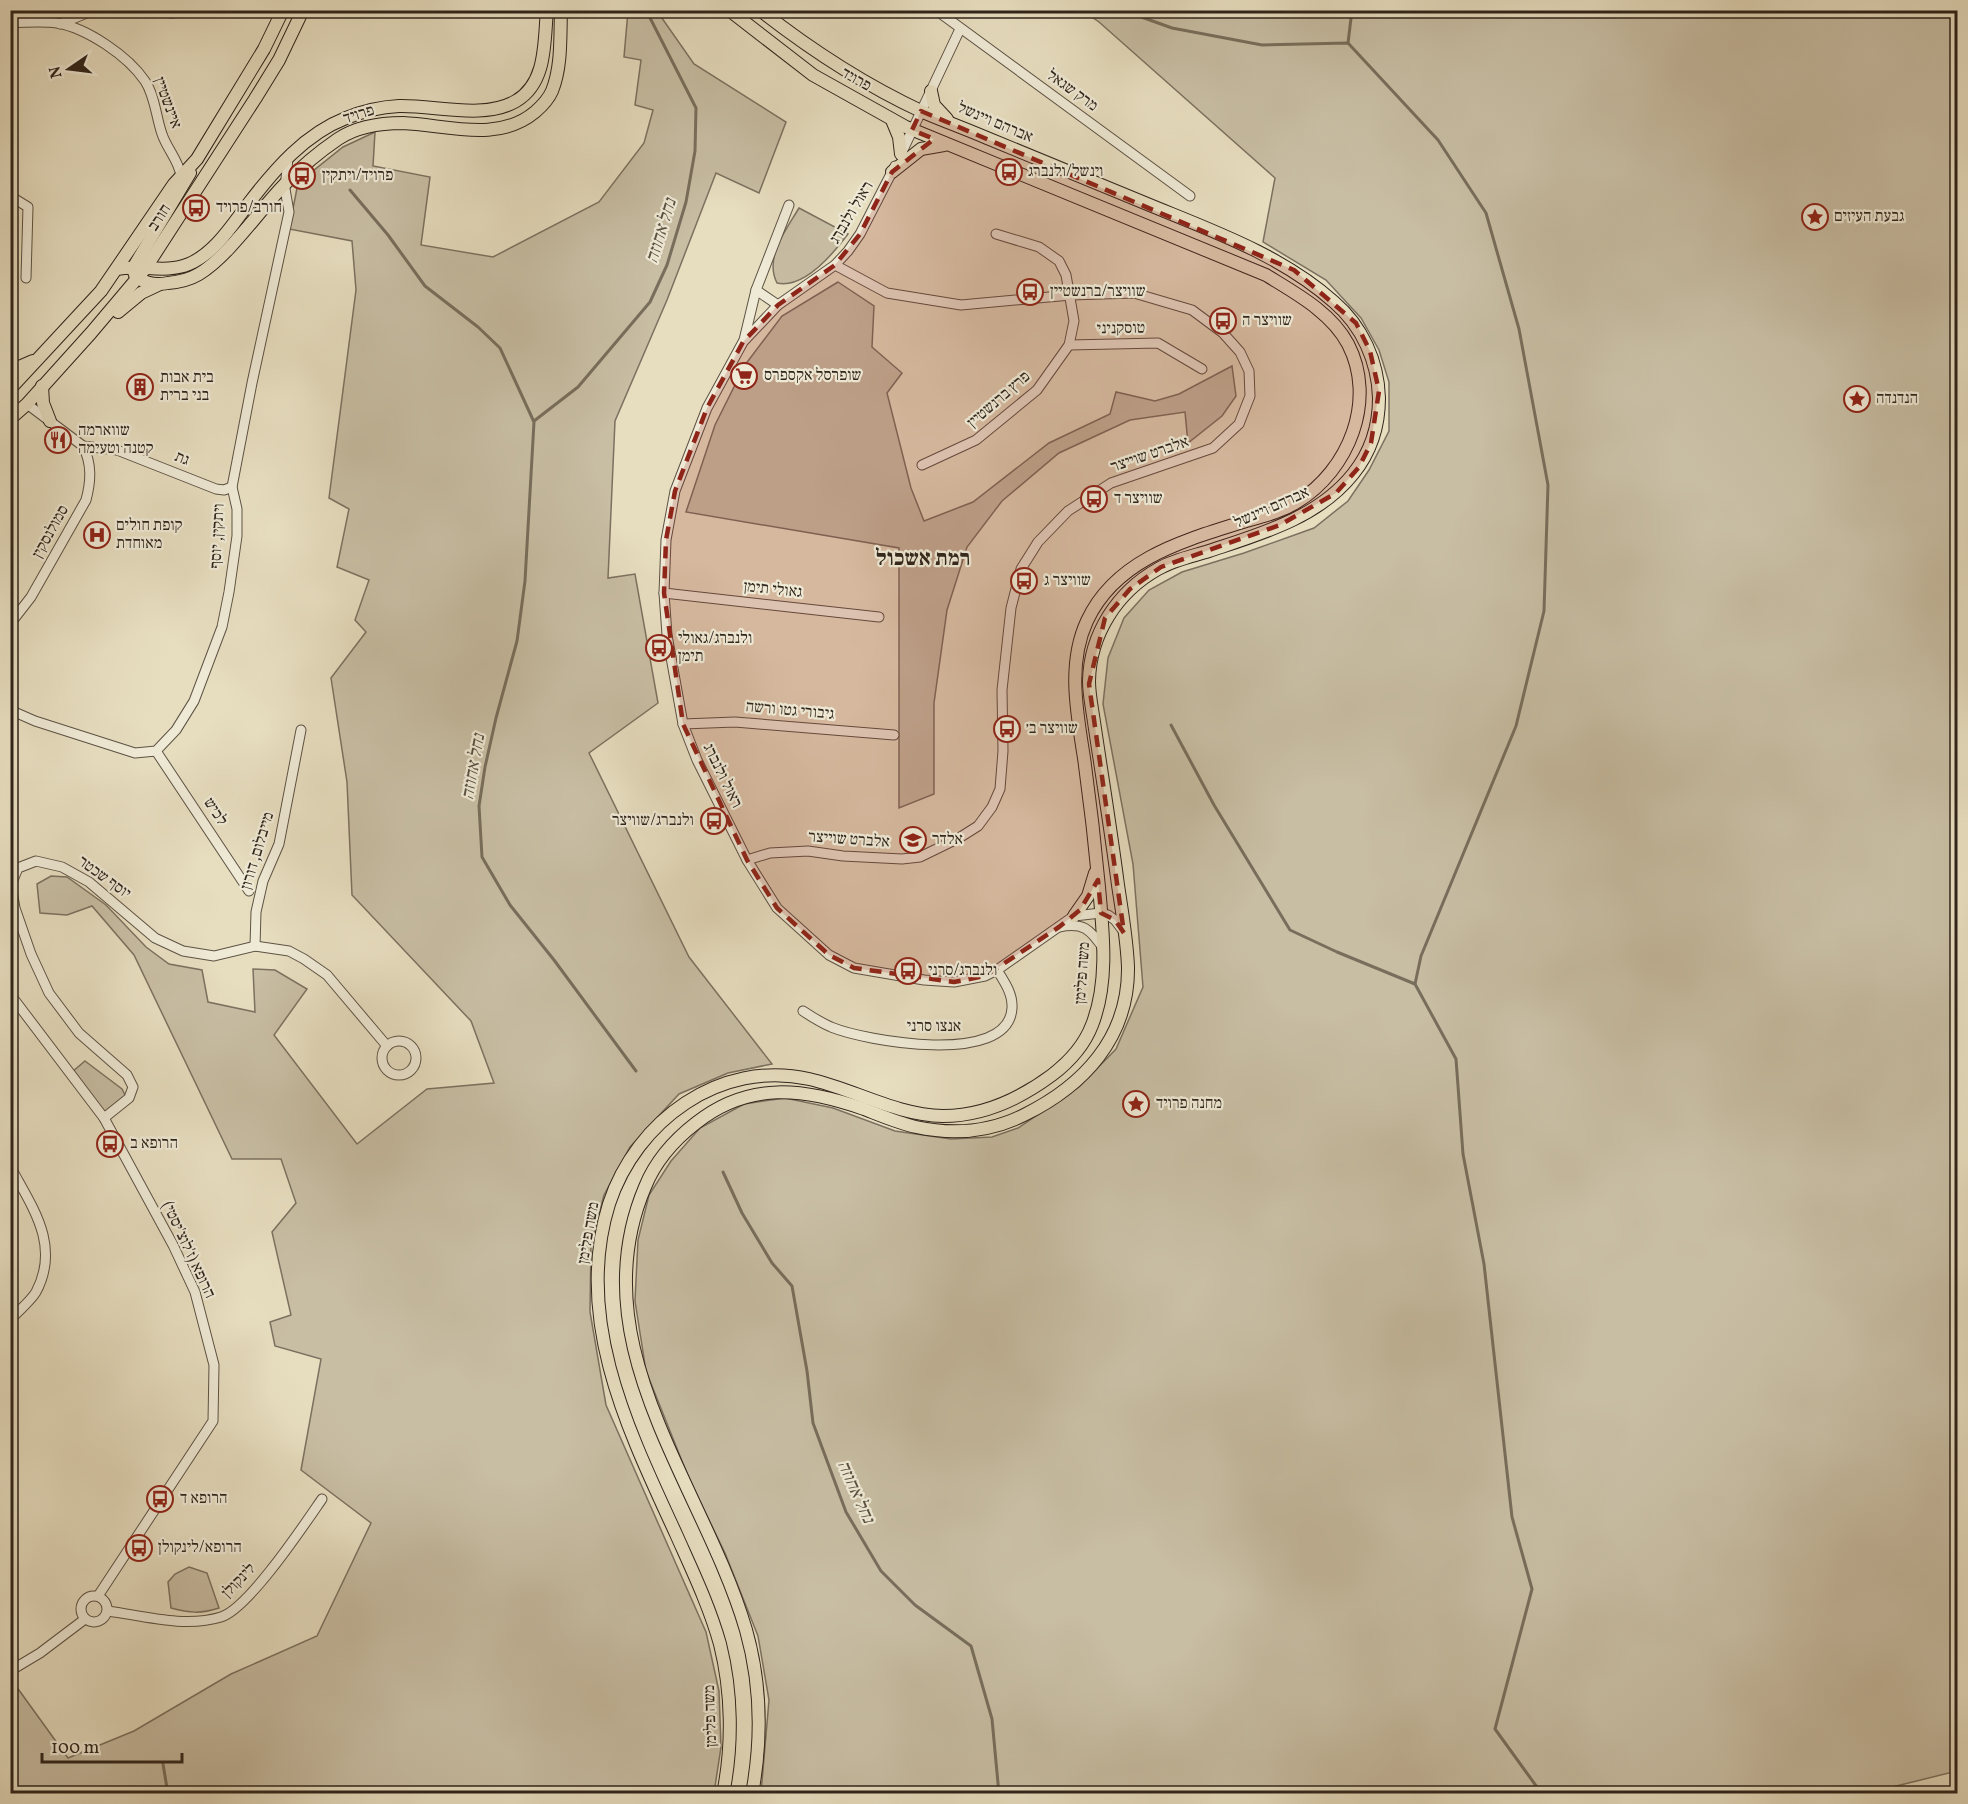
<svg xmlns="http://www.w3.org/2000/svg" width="1968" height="1804" font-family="Vollkorn,'Frank Ruhl Libre',serif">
  <rect width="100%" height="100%" fill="#e7dec0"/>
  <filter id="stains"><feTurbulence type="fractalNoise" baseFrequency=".00333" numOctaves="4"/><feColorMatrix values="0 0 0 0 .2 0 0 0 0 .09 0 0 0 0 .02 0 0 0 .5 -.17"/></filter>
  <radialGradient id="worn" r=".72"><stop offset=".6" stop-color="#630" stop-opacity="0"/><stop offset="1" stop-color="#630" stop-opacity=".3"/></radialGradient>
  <!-- green -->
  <g fill="#c8bea4" stroke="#7c7160" stroke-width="1.5">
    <polygon points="628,11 657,11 694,64 786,122 759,193 716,173 667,300 615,421 608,578 635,574 658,703 589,753 689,957 772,1064 728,1073 679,1094 630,1147 604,1195 591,1245 590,1312 606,1405 706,1632 719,1691 721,1747 714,1793 11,1794 11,1688 16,1686 68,1758 134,1731 231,1674 317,1636 371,1523 301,1470 321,1359 275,1346 270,1322 291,1315 272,1232 296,1203 281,1159 232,1159 134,955 92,906 67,915 40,913 37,884 51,876 67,877 106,905 146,947 169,964 202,970 208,1002 255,1012 253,969 275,970 307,989 274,1035 357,1144 427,1089 494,1083 471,1021 352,895 347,782 331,678 366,632 355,620 369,580 337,567 349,509 329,498 356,290 352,241 289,229 298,183 343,147 375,132 373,166 430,177 421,245 493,257 599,202 644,143 653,110 635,105 641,60 624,57"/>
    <polygon points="1083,11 1957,11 1957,1771 1864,1794 761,1793 769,1700 758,1636 725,1553 690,1481 646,1371 635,1301 638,1240 649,1195 671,1161 700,1128 744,1104 785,1098 833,1108 895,1131 951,1139 992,1137 1018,1128 1079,1087 1116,1049 1143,987 1133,864 1103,704 1108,658 1124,618 1149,590 1182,572 1244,553 1314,528 1348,501 1369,470 1389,431 1389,382 1379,350 1361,318 1326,280 1263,242 1275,178 1099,22"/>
    <path d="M 799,208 L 848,234 C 833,254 804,289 777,283 C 764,257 786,230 799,208 Z"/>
    <polygon points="838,282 874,306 872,347 902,373 887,393 911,488 924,521 973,502 1049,443 1110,414 1116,392 1155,401 1179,394 1232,366 1236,396 1222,416 1188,443 1185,412 1130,420 1059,453 1002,501 967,547 947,610 934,703 934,794 899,808 899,548 686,512 715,425 745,365 782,316"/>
    <polygon points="85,1061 122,1089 126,1097 104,1114 72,1072"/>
    <path d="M 189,1567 L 207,1573 L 219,1608 C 201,1614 189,1613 171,1608 L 168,1582 L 175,1574 Z"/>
  </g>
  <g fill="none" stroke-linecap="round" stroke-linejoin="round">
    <!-- stream -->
    <g stroke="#786e5c" stroke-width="3">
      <polyline points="1122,10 1172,28 1262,45 1348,43 1438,140 1486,213 1519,329 1548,485 1544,611 1516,726 1421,956 1415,984 1456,1059 1463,1154 1484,1264 1512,1517 1532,1589 1495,1729 1542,1794"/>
      <polyline points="1348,43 1352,10"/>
      <polyline points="350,190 388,235 425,286 478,327 500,348 534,422 525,581 517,641 496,718 485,767 479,806 482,857 510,905 554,960 636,1071"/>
      <polyline points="534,421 578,387 650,302 667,265 686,202 695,151 696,108 646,10"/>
      <polyline points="1171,725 1214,805 1290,930 1337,952 1415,984"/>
      <polyline points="723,1172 742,1213 772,1263 792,1286 807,1371 813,1423 846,1512 881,1571 915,1605 971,1646 992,1719 999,1794"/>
      <polyline points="163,1764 168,1794"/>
    </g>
    <defs>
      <g id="minor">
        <polyline points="147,10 172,13 190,10"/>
        <polyline points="936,10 1190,196"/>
        <path d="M 10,23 C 26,22 42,21 57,23 C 87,28 128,56 145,81 C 155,96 156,117 162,134 C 167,149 179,161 181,176"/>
        <polyline points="60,24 94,10"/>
        <polyline points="901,154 960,29"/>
        <polyline points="895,166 860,234 848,251 835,265 778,305 743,342 707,408 675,491 666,540 664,593 667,635 683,724 697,760 747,860 777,908 829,955 854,968 924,980 954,982 985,976 997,970 1074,916 1101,913 1108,915 1115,920 1124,932"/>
        <polyline points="10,196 28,207 26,278"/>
        <polyline points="778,305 756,290 789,205"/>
        <polyline points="744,340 756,290"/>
        <polyline points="1069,345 1158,343 1202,369"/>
        <polyline points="27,404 83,446 117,450 216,489 224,490 232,487"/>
        <polyline points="922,465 976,440 1037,390 1069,345 1074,321 1066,275 1059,261 1039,247 996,234"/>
        <polyline points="664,593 879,617"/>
        <path d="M 10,624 L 31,597 L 86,500 C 91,481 92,464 83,446"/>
        <polyline points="10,710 35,721 135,753 156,751 176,730 194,701 222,627 229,592 237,536 237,509 232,487 252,383 289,212 285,189 288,158"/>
        <polyline points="683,724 735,722 894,735"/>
        <polyline points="156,751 249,891"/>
        <polyline points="747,860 770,853 808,851 843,856 902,859 920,857 959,838 978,826 992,807 1000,789 1003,751 1002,690 1011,608 1021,569 1038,542 1068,511 1111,483 1213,448 1239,424 1250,396 1249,371 1240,352 1223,333 1192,310 1134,293 1071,295 961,305 887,293 835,265"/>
        <path d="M 1059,927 C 1083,922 1090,929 1103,948"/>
        <polyline points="255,946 256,912 263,881 279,844 301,730"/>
        <polyline points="10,994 104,1118 173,1245 195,1292 214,1365 213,1421 98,1596"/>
        <path d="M 803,1011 C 812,1017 822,1023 831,1027 C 865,1041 1009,1067 1012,1008 C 1013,994 1004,981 997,970"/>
        <circle cx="399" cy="1058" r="17"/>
        <polyline points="104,1118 129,1098 133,1087 127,1075 79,1033 49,993 31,954 15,908 11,885 18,868 36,861 62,867 89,882 155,938 183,951 214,956 255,946 289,951 304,959 327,975 387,1046"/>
        <path d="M 10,1166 C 32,1207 61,1245 36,1292 C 30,1302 18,1311 10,1320"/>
        <circle cx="94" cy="1609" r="13"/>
        <path d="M 108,1611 C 144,1616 185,1628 221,1617 C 249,1608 304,1525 322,1499"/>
        <polyline points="10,1671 40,1653 85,1619"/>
      </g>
      <g id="major">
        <polyline points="931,91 934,105 947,119"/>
        <polyline points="892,120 899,137 901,154"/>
        <polyline points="892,172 921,149 944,145"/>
        <path d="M 117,269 C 140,264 165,274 189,264 C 215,253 232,225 249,203 C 275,169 305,134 346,118 C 363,111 381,107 399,106 C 435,105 484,120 516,101 C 547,83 544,42 547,10"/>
        <polyline points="135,275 133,268 190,173"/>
        <path d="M 138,278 C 147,284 158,285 168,283 C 179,282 189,280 199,274 C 229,256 260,209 286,183 C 302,166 319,152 338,139 C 356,127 382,123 403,123 C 447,125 498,143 535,112 C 542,106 548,100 552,91 C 562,66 560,37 561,10"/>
        <polyline points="118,312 141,293 158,285"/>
        <polyline points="10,371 33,361"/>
        <polyline points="42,386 43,403 50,421"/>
        <polyline points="10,389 101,291 174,184 197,159 264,49 283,10"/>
        <polyline points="10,419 27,404 91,333 145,269 255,99 279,60 303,10"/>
        <polyline points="1074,916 1088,896 1095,873"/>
        <path d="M 723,1794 C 733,1745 732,1692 720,1644 C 709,1605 692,1570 676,1534 C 629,1432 573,1319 609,1204 C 636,1121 720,1059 809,1079 C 854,1089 895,1115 943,1116 C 984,1116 1021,1098 1052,1075 C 1069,1062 1084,1046 1092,1025 C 1109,982 1103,932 1099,887 C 1095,844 1090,801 1084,758 C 1077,713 1067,664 1087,621 C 1116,558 1186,540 1246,521 C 1264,516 1281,512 1297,502 C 1349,470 1377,400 1348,344 C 1331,312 1295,293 1266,275 L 906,127 L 813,75 L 729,10"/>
        <path d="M 752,1794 C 762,1740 761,1683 746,1630 C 704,1486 578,1345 645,1187 C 655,1162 674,1140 696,1123 C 749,1081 804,1088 864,1109 C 882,1116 898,1123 916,1127 C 953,1135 990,1132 1024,1115 C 1083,1086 1129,1038 1128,967 C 1127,940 1122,912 1118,885 C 1111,831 1102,776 1094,722 C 1092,708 1089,694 1089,681 C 1090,634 1117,592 1158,569 C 1173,560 1193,556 1209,551 C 1260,534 1318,518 1353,474 C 1370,453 1379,426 1379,398 C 1378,361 1362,326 1334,302 C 1279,253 1207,229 1140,201 C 1089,180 1038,159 987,138 C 966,129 944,121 923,112 C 865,85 811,50 760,10"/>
      </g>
    </defs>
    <!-- minor casing -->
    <use href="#minor" stroke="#5d5244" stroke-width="11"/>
    <!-- major casing -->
    <use href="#major" stroke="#2f241b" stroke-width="14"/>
    <!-- minor -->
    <use href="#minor" stroke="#efead6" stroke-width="9"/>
    <!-- major -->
    <use href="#major" stroke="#e7dec0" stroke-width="12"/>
  </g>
  <!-- marked area -->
  <path fill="#8f2418" fill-opacity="0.2" stroke="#8f2418" stroke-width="4.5" stroke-dasharray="12 8" stroke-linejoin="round" d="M 921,111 L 1294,270 L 1356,323 L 1370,351 L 1379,391 L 1371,443 L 1359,467 L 1336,493 L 1280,525 L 1161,567 L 1130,589 L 1105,618 L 1089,684 L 1124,933 L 1115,920 L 1101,913 L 1098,880 L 1080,910 L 1059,927 L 985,976 L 954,982 L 854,968 L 829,955 L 777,908 L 747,860 L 683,724 L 664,593 L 666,540 L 675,491 L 707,408 L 743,342 L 778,305 L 835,265 L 860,234 L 892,172 L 934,139 L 912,130 Z"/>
  <!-- icons -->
  <defs>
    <symbol id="bus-ring" viewBox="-11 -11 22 22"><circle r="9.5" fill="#efead6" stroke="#8f2418" stroke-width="1.5"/><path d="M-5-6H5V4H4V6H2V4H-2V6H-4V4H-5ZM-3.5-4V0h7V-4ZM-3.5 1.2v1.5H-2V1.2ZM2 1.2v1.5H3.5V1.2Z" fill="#8f2418"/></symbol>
    <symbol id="sight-ring" viewBox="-11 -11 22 22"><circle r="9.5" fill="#efead6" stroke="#8f2418" stroke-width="1.5"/><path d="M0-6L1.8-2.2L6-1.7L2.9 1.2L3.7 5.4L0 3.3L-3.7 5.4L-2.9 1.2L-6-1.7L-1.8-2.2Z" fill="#8f2418"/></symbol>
    <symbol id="supermarket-ring" viewBox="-11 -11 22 22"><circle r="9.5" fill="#efead6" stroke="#8f2418" stroke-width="1.5"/><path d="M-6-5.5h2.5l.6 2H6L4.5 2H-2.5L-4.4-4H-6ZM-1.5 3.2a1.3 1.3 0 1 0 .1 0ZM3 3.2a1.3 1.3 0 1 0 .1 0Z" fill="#8f2418"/></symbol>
    <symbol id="building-ring" viewBox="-11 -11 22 22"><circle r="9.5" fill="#efead6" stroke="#8f2418" stroke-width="1.5"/><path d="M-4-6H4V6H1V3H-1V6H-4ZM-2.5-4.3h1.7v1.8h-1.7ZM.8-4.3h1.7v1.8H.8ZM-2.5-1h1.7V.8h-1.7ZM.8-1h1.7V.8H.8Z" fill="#8f2418"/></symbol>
    <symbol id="restaurant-ring" viewBox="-11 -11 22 22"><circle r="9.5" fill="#efead6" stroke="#8f2418" stroke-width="1.5"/><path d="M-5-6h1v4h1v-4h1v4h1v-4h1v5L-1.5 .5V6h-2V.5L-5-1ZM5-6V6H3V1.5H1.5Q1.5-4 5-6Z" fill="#8f2418"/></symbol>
    <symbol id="hospital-ring" viewBox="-11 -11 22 22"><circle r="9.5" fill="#efead6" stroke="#8f2418" stroke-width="1.5"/><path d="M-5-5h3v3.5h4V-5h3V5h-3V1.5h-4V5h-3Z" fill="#8f2418"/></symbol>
    <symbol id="school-ring" viewBox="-11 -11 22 22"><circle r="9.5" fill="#efead6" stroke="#8f2418" stroke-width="1.5"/><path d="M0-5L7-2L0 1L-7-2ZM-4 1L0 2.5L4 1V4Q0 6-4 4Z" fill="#8f2418"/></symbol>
  </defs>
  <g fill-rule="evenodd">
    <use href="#bus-ring" x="994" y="157" width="30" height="30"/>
    <use href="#bus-ring" x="287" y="161" width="30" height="30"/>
    <use href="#bus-ring" x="181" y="193" width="30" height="30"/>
    <use href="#sight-ring" x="1800" y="202" width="30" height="30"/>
    <use href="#bus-ring" x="1015" y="277" width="30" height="30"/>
    <use href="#bus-ring" x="1208" y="306" width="30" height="30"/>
    <use href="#supermarket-ring" x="729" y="361" width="30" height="30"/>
    <use href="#building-ring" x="125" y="372" width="30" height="30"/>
    <use href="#sight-ring" x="1842" y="384" width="30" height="30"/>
    <use href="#restaurant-ring" x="43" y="425" width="30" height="30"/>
    <use href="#bus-ring" x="1079" y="484" width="30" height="30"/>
    <use href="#hospital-ring" x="82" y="520" width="30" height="30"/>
    <use href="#bus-ring" x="1009" y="566" width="30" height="30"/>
    <use href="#bus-ring" x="644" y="633" width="30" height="30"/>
    <use href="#bus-ring" x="992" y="714" width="30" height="30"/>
    <use href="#bus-ring" x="699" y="806" width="30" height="30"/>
    <use href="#school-ring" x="898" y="825" width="30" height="30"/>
    <use href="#bus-ring" x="893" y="956" width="30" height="30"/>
    <use href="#sight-ring" x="1121" y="1089" width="30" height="30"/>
    <use href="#bus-ring" x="95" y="1129" width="30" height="30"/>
    <use href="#bus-ring" x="145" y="1484" width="30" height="30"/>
    <use href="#bus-ring" x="124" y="1533" width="30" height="30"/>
  </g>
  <g text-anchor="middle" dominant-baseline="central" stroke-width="4.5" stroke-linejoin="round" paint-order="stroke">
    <!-- street labels -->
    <g font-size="16" fill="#2f241b" stroke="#efead6">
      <text transform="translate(856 80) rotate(29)">פרויד</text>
      <text transform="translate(1072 91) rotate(36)">מרק שגאל</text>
      <text transform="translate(167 103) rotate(70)">איינשטיין</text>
      <text transform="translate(359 115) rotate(-17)">פרויד</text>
      <text transform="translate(995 123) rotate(23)">אברהם ויינשל</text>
      <text transform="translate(852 213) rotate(-59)">ראול ולנברג</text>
      <text transform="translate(160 218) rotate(-57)">חורב</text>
      <text transform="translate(1121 329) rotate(-1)">טוסקניני</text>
      <text transform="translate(999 400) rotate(-41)">פרץ ברנשטיין</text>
      <text transform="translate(1150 455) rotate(-19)">אלברט שוייצר</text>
      <text transform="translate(182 459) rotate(22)">גת</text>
      <text transform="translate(1272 508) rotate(-24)">אברהם ויינשל</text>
      <text transform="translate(51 532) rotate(-61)">סמולנסקין</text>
      <text transform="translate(218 536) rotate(-87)">ויתקין, יוסף</text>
      <text transform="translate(773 590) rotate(6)">גאולי תימן</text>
      <text transform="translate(790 711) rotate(5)">גיבורי גטו ורשה</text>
      <text transform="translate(722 776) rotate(64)">ראול ולנברג</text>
      <text transform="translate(215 812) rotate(56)">לכיש</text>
      <text transform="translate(849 840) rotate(4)">אלברט שוייצר</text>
      <text transform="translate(258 851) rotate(-73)">מייבלום, דורון</text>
      <text transform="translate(104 878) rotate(36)">יוסף שכטר</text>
      <text transform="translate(1083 973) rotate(-86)">משה פלימן</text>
      <text x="934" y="1027">אנצו סרני</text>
      <text transform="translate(589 1233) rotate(-80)">משה פלימן</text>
      <text transform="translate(188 1250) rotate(65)">הרופא (ז'לוצ'יסטי)</text>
      <text transform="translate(239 1581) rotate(-46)">לינקולן</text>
      <text transform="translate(711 1716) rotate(-92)">משה פלימן</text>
    </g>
    <!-- poi labels -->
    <g font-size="16" fill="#2f241b" stroke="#efead6" text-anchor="start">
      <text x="1028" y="172">וינשל/ולנברג</text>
      <text x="322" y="176">פרויד/ויתקין</text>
      <text x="216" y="208">חורב/פרויד</text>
      <text x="1834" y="217">גבעת העיזים</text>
      <text x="1050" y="292">שוויצר/ברנשטיין</text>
      <text x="1242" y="321">שוויצר ה</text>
      <text x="764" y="376">שופרסל אקספרס</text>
      <text x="160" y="378">בית אבות<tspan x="160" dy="18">בני ברית</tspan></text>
      <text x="1876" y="399">הנדנדה</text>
      <text x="78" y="431">שווארמה<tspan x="78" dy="18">קטנה וטעימה</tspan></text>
      <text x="1114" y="499">שוויצר ד</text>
      <text x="116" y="526">קופת חולים<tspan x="116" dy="18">מאוחדת</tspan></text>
      <text x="1044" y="581">שוויצר ג</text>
      <text x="678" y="639">ולנברג/גאולי<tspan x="678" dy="18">תימן</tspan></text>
      <text x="1026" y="729">שוויצר ב׳</text>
      <text x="694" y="821" text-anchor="end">ולנברג/שוויצר</text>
      <text x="932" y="840">אלדר</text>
      <text x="928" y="971">ולנברג/סרני</text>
      <text x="1156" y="1104">מחנה פרויד</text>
      <text x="130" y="1144">הרופא ב</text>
      <text x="180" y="1499">הרופא ד</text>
      <text x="158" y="1548">הרופא/לינקולן</text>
    </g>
    <!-- water labels -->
    <g font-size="18" font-style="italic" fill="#594f41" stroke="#efead6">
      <text transform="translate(662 231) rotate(-73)">נחל אחוזה</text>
      <text transform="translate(474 767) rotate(-80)">נחל אחוזה</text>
      <text transform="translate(855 1492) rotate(66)">נחל אחוזה</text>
    </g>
    <!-- district labels -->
    <g font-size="22" font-weight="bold" fill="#2f241b" stroke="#efead6">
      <text x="923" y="559">רמת אשכול</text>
    </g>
  </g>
  <!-- margin -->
  <rect width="1968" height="1804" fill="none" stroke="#e7dec0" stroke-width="36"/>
  <rect x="12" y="12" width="1944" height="1780" fill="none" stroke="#2f241b" stroke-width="3"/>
  <rect x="18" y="18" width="1932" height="1768" fill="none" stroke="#2f241b" stroke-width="1.5"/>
  <!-- north arrow -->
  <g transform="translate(69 69) rotate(256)" stroke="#efead6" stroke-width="4.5" paint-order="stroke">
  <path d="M0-4.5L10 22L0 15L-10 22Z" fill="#2f241b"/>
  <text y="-9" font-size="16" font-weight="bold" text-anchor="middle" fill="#2f241b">N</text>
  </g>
  <!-- scale -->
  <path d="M42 1753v9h140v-9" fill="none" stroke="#2f241b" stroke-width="3"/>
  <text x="51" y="1753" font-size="18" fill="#2f241b" stroke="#efead6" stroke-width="4.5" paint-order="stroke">100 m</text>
  <rect width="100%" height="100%" filter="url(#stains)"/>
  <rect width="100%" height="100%" fill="url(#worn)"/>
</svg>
